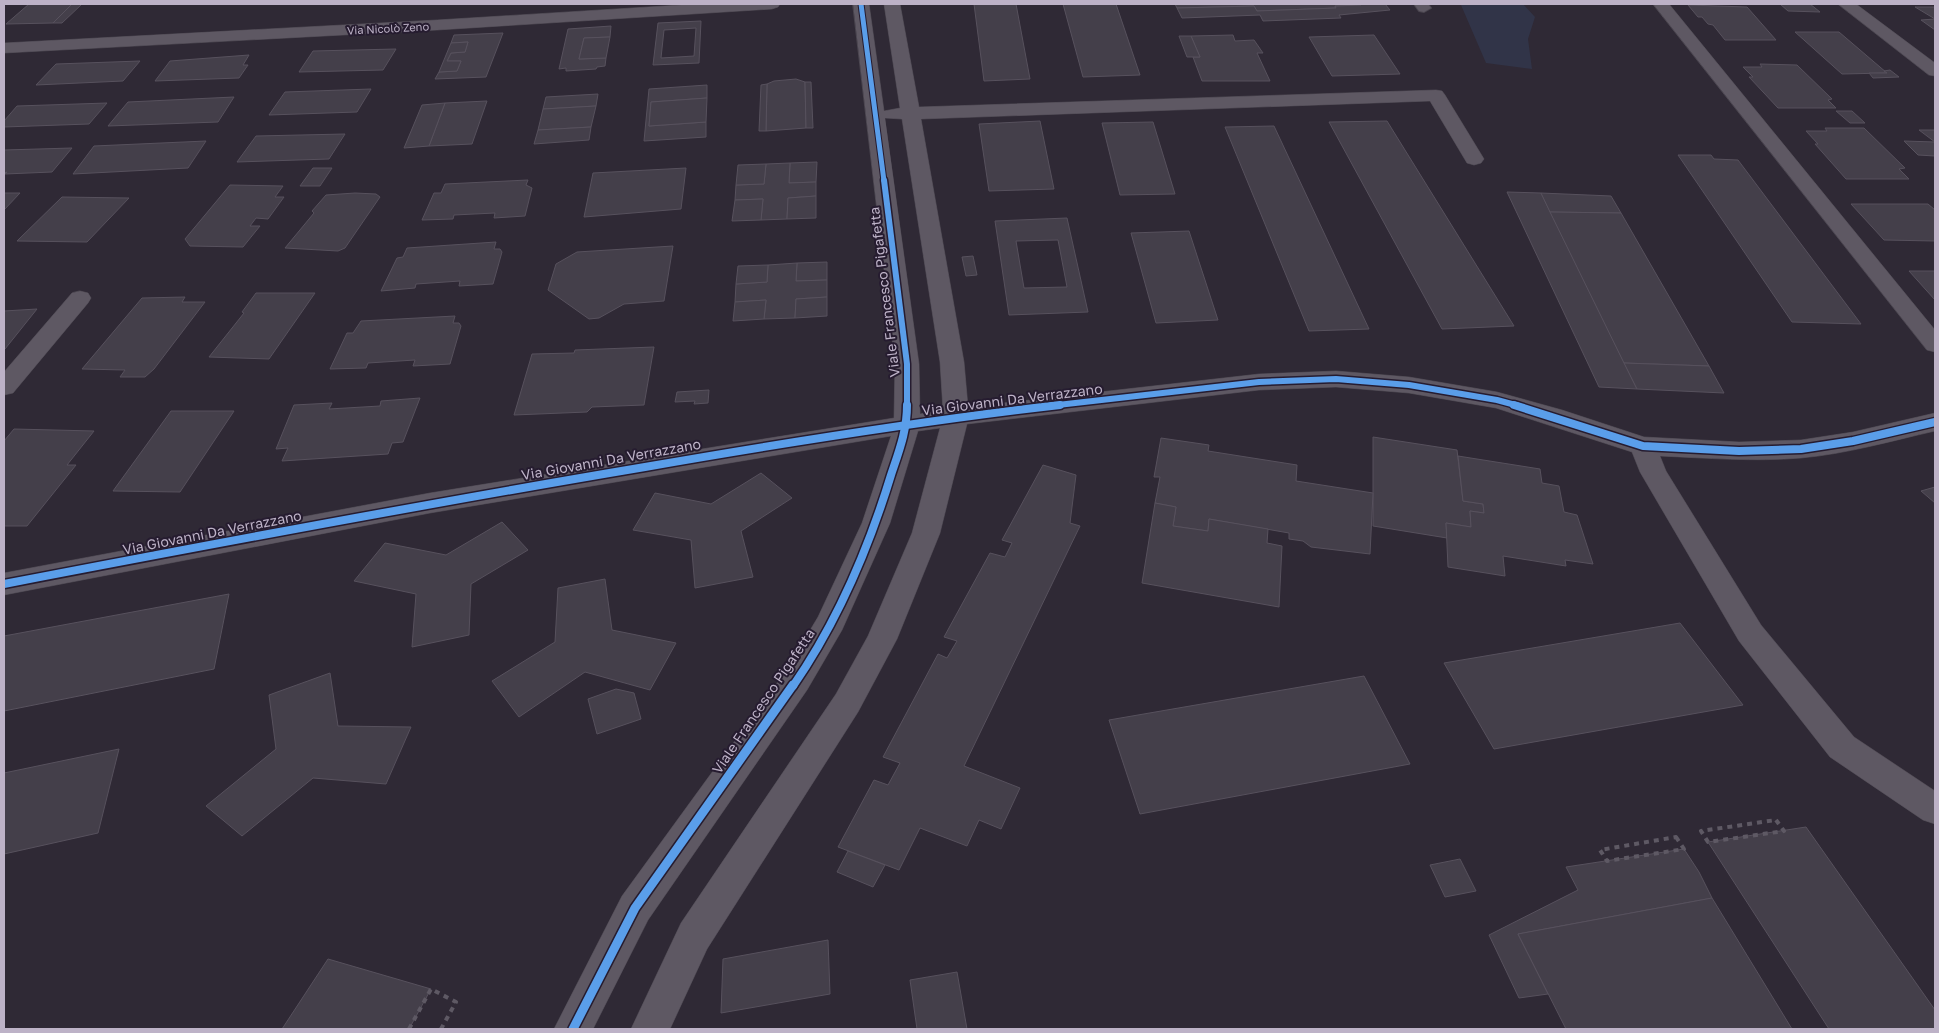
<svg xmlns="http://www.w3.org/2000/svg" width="1939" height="1033" font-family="'Golos Text',sans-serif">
  <rect width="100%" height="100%" fill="#2f2935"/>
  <!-- green -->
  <polygon fill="#313448" points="1465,4 1523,4 1535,17 1528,39 1532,69 1486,63 1461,5"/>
  <!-- building -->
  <g fill="#443f4a" stroke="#57515d" fill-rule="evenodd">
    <polygon points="29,4 72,4 53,23 6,24"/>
    <polygon points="72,4 82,4 62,23 53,23"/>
    <polygon points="974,4 1016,4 1030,79 984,81"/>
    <polygon points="1063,4 1116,4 1140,75 1083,77"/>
    <polygon points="1175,4 1360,4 1361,5 1335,6 1336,8 1257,11 1254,6 1177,8"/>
    <polygon points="1360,4 1385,4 1390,10 1339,15 1341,18 1263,21 1260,15 1182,18 1177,8 1254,6 1257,11 1336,8 1335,6 1361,5"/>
    <polygon points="1780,4 1810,4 1820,12 1788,11"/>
    <polygon points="1688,5 1747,7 1776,40 1725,40 1713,25 1708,24 1702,17 1698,17"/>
    <polygon points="1915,7 1935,7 1935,19"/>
    <polygon points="1935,19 1935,30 1921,20"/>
    <path d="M 701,21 L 699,63 L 653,65 L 658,23 ZM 696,28 L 694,56 L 661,58 L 664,30 Z"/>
    <polygon points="611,26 610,37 584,38 579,59 606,58 605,66 597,67 596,69 566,71 566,68 559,69 568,29"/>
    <polygon points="1795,32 1839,32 1887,73 1842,74"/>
    <polygon points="503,33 486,77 435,79 439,72 457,71 461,61 447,61 451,53 465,52 468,42 451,43 454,35"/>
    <polygon points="1233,35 1235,41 1254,40 1263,53 1257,53 1270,81 1202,81 1193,57 1200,57 1191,36"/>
    <polygon points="1374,35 1400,74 1332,76 1309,37"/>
    <polygon points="1179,36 1191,36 1200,57 1187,57"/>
    <polygon points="610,37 606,58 579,59 584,38"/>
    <polygon points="468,42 465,52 451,53 447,61 461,61 457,71 439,72 451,43"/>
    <polygon points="396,49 383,70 299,72 313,51"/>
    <polygon points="249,55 243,65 248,65 239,78 155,81 170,61"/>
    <polygon points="140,61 123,81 36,85 56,64"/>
    <polygon points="1760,64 1797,65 1832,99 1828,100 1836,108 1778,108 1749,77 1753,77 1743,67 1762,67"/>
    <polygon points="1890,70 1899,77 1873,78 1869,73 1887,73 1884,71"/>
    <polygon points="796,79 805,82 806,128 766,131 767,84 774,81"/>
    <polygon points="805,82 811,82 813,128 806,128"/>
    <polygon points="767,84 766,131 759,131 761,85"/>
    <polygon points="707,85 707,98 651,102 649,126 706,122 706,137 644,141 649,89"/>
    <polygon points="371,89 357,112 269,115 285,92"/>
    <polygon points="598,94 596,106 543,109 546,97"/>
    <polygon points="234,97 218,122 108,126 128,102"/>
    <polygon points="707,98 706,122 649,126 651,102"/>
    <polygon points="487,101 472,144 429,146 445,103"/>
    <polygon points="107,103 89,124 4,127 4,121 17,106"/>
    <polygon points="445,103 429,146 404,148 422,105"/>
    <polygon points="596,106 591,127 538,130 543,109"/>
    <polygon points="1836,111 1852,111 1865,123 1850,123"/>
    <polygon points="1040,121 1054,189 989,191 979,124"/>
    <polygon points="1387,121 1514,326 1442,329 1329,122"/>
    <polygon points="1153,122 1175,194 1120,195 1102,123"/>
    <polygon points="1274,126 1369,329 1309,331 1225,127"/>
    <polygon points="591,127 589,140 534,144 538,130"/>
    <polygon points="1825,128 1864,128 1905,168 1899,169 1909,179 1846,179 1815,144 1818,144 1806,131 1827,131"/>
    <polygon points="1919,130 1935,130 1935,142"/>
    <polygon points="345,134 329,159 237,162 256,136"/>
    <polygon points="206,141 188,168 73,174 94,146"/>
    <polygon points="1904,141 1935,142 1935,156 1918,155"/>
    <polygon points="72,148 52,172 5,174 7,172 4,173 4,150"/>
    <polygon points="1678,155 1711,155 1714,159 1738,160 1861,324 1792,322"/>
    <polygon points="817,162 816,182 789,183 790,163"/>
    <polygon points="790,163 789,183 816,182 816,196 788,198 787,219 761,220 763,199 735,200 736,185 764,184 766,164"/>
    <polygon points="766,164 764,184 736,185 738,165"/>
    <polygon points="313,168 332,168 320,186 300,186"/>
    <polygon points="686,168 681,209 584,217 593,173"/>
    <polygon points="528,180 526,185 532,188 525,216 494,218 495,213 454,215 453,219 422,220 434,193 441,193 445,184"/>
    <polygon points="230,185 283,186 275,197 284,197 268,219 256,218 250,226 260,226 243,247 190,246 185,239"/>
    <polygon points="1507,192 1541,193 1637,389 1599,387"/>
    <polygon points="4,193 20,193 4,210"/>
    <polygon points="355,193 376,194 380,197 345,248 338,251 285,248 314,213 312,211 326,195"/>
    <polygon points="1541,193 1611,196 1621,213 1550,212"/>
    <polygon points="816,196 816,218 787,219 788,198"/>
    <polygon points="62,197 129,198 87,242 17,241"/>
    <polygon points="763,199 761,220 732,221 735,200"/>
    <polygon points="1851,204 1928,204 1935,210 1935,241 1884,240"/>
    <polygon points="1550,212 1621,213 1709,366 1624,363"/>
    <path d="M 1067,218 L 1088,312 L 1009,315 L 995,221 ZM 1058,240 L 1067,287 L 1024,288 L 1016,241 Z"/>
    <polygon points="1189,231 1218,320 1156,323 1131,233"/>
    <polygon points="496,242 494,249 500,249 502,252 493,284 459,286 460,281 416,284 415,288 381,291 397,258 403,257 407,248"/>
    <polygon points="673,246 664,301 624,304 599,318 589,319 548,290 556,264 577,252"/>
    <polygon points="973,256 977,275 966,276 962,257"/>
    <polygon points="827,262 827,280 796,281 797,263"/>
    <polygon points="797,263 796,281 827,280 827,297 796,299 795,318 764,319 766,300 735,302 736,284 767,282 768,265"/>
    <polygon points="768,265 767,282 736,284 738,266"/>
    <polygon points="1909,271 1935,271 1935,300"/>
    <polygon points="256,293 315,293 269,359 209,357 244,313 242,312"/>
    <polygon points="185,297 182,302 205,302 154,369 145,377 120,377 125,370 82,369 142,298"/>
    <polygon points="827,297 827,316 795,318 796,299"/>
    <polygon points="766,300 764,319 733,321 735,302"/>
    <polygon points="37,309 5,349 4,349 4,311"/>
    <polygon points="455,316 453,323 459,323 461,326 450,364 413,366 415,360 368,363 366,368 330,369 347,333 353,333 361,321"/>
    <polygon points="654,347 644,405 592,407 587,412 514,415 532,354 574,353 575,350"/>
    <polygon points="1624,363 1709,366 1724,393 1637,389"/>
    <polygon points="709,390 708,403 694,404 695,401 675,402 677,392"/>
    <polygon points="420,398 403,442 392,443 388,454 282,461 288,448 276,449 294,405 332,403 329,409 380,406 381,401"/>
    <polygon points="171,411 234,411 180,492 113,491"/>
    <polygon points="14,429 94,431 67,465 76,465 27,526 4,526 4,441"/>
    <polygon points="1373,437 1457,450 1463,501 1483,504 1484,513 1470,511 1471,527 1446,523 1447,538 1373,526"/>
    <polygon points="1161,438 1209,445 1208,451 1297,465 1296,481 1373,493 1370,554 1311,547 1303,541 1289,539 1289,533 1209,519 1208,531 1173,526 1176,507 1155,503 1160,477 1154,477"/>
    <polygon points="1458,456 1540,469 1542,483 1559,486 1564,512 1577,515 1593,564 1565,560 1566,566 1503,556 1505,576 1448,567 1446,523 1471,527 1470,511 1484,513 1483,504 1463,501"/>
    <polygon points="1043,465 1076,475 1070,523 1080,526 964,766 1020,788 1001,829 979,820 967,846 920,828 899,870 838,847 874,780 888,785 900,763 883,757 938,654 947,658 957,641 944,637 990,553 1005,557 1012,543 1002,540"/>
    <polygon points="761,473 792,498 741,531 753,577 695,588 691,540 633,530 655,493 711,504"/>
    <polygon points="1935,487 1935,503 1921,491"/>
    <polygon points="1155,503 1176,507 1173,526 1208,531 1209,519 1268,529 1267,543 1282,546 1279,607 1142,583"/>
    <polygon points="502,522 528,550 471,584 469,635 412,647 416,594 354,581 385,543 446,555"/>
    <polygon points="605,579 612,630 676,643 650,690 585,672 519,717 492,681 555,642 558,588"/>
    <polygon points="229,594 214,669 4,711 4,636"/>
    <polygon points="1680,623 1743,705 1494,749 1444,663"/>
    <polygon points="330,673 338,726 411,727 386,784 313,778 242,836 206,806 276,749 269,695"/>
    <polygon points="1364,676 1410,764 1140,814 1109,720"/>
    <polygon points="616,689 634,693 641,719 597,734 588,699"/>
    <polygon points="119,749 98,833 4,854 4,773"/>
    <polygon points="1806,827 1935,1010 1935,1029 1829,1029 1708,842"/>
    <polygon points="1684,849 1699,872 1712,898 1518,934 1548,994 1519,998 1489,935 1578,890 1566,867"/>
    <polygon points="848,851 885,865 873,887 837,872"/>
    <polygon points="1460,859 1476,891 1445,897 1430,865"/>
    <polygon points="1712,898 1792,1029 1566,1029 1518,934"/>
    <polygon points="828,940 830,994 721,1013 723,959"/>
    <polygon points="328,959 431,989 409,1029 282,1029"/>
    <polygon points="957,972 967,1029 917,1029 910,980"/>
  </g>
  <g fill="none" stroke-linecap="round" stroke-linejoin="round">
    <defs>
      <polygon id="service" points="1414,4 1428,4 1431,8 1424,12 1419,11"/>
      <g id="minor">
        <polygon points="697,4 780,4 778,7 772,9 437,30 4,53 4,43 437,20"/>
        <path d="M 853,4 L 869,4 L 884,111 L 900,108 L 884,4 L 900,4 L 919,107 L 1436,90 L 1442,91 L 1445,95 L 1484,159 L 1481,163 L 1474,165 L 1467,163 L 1430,101 L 921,119 L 964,362 L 968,407 L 1259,374 L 1336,371 L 1409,377 L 1497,392 L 1562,410 L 1644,437 L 1739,442 L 1801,440 L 1853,432 L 1935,413 L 1935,431 C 1891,441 1846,454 1801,458 C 1754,462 1707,458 1660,456 L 1666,471 L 1761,625 L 1854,737 L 1935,791 L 1935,824 L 1923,820 L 1830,757 L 1739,641 L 1640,472 L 1632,452 L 1496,408 L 1409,393 L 1336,387 L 1259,390 L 967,424 L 940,533 L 897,639 L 858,712 L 707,949 L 670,1029 L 631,1029 L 681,923 L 836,694 L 868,636 L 912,533 L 940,428 L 918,431 L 890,523 L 842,630 L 807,690 L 648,920 L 593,1029 L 554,1029 L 622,896 L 785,672 L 818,617 L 862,523 L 891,436 L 430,513 L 4,595 L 4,573 L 430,493 L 894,418 L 895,364 ZM 885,118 L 902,119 L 940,362 L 943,410 L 920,414 L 919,364 Z"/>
        <polygon points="1653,4 1669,4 1935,330 1935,352 1927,350"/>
        <polygon points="1838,4 1856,4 1935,63 1935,76 1929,75"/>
        <polygon points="80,291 88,293 91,298 88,303 13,393 4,395 4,372 72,293"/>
      </g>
    </defs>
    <!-- service casing -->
    <use href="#service" stroke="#4a454f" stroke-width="2"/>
    <!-- minor casing -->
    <use href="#minor" stroke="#4a454f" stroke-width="1"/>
    <!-- path -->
    <g stroke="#5e5964" stroke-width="4" stroke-dasharray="5 5" stroke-linecap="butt">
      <polygon points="1776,820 1784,831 1708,842 1701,831"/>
      <polygon points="1676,837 1684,849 1607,861 1600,850"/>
      <polyline points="409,1029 431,989 456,1002 441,1029"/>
    </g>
    <!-- service -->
    <use href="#service" fill="#5e5863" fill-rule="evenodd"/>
    <!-- minor -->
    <use href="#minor" fill="#5e5863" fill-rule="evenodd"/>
    <defs>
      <polyline id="cycleway-far3" points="861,4 884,181"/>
      <g id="cycleway-far2">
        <polyline points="884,180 907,364 907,406"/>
        <polyline points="1049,406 1259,382 1336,379 1409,385 1497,400 1519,406"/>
      </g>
      <g id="cycleway-far1">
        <polyline points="1514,405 1643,446 1739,451 1801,449 1853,441 1935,422"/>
        <path d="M 4,584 C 217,543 431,503 645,467 C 783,443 921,421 1060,405"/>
        <path d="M 793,686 C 836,624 869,547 891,475 C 899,451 907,431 907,405"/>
      </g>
      <polyline id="cycleway" points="573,1029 635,908 793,685"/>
    </defs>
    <!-- cycleway-far3 casing -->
    <use href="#cycleway-far3" stroke="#261c30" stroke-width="7"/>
    <!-- cycleway-far2 casing -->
    <use href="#cycleway-far2" stroke="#261c30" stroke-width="9"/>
    <!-- cycleway-far1 casing -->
    <use href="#cycleway-far1" stroke="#261c30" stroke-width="11"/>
    <!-- cycleway casing -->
    <use href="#cycleway" stroke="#261c30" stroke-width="12"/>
    <!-- cycleway-far3 -->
    <use href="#cycleway-far3" stroke="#5a9eea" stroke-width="5"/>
    <!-- cycleway-far2 -->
    <use href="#cycleway-far2" stroke="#5a9eea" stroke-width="6"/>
    <!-- cycleway-far1 -->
    <use href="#cycleway-far1" stroke="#5a9eea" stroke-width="8"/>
    <!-- cycleway -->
    <use href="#cycleway" stroke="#5a9eea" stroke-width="9"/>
  </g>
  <g text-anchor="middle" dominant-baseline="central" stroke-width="4" stroke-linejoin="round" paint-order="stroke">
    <!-- far-street labels -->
    <g font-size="11" fill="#bdb2c7" stroke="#261c30">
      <text transform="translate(388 28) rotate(-3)">Via Nicolò Zeno</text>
    </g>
    <!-- street labels -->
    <g font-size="14" fill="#bdb2c7" stroke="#261c30">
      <text transform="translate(884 292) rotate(-97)">Viale Francesco Pigafetta</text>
      <text transform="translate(1012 399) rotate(-7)">Via Giovanni Da Verrazzano</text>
      <text transform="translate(611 459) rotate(-10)">Via Giovanni Da Verrazzano</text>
      <text transform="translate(212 532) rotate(-11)">Via Giovanni Da Verrazzano</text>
      <text transform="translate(763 701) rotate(-56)">Viale Francesco Pigafetta</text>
    </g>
  </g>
  <!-- border -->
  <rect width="1939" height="1033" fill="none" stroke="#bdb2c7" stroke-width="10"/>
</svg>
